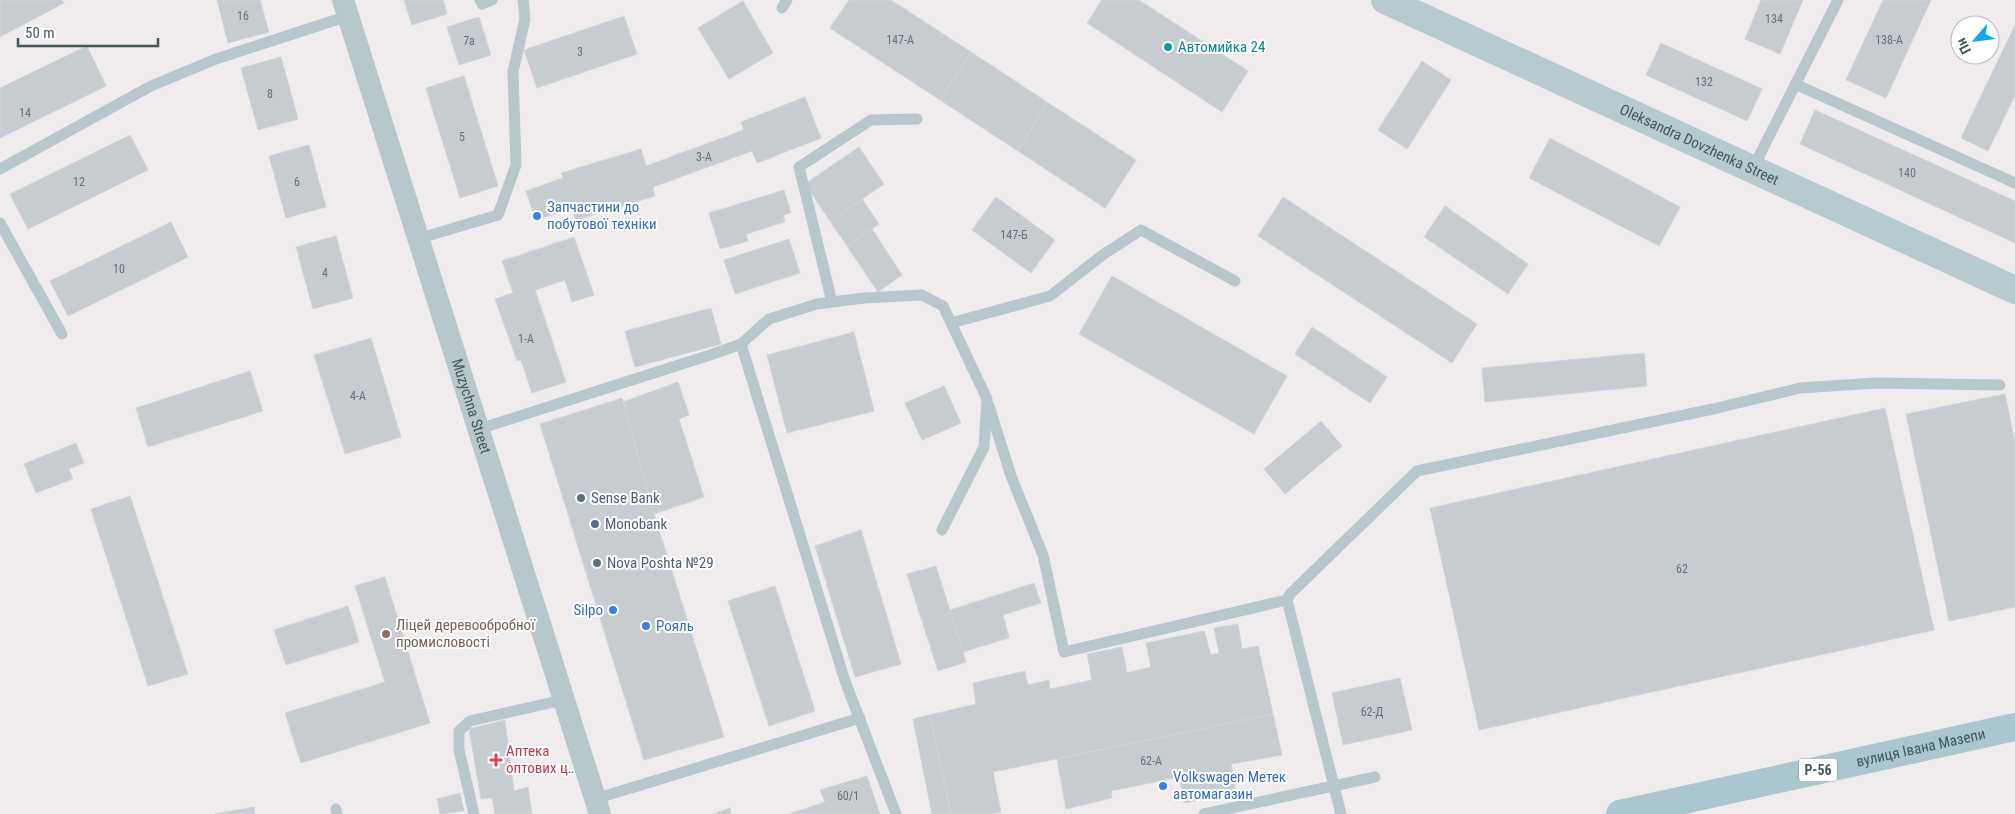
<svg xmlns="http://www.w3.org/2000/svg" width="2015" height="814" font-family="'Roboto Condensed',sans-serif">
  <rect width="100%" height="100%" fill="#f0eced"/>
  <!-- building -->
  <g fill="#c6ccd0" stroke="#d0d5d9">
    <polygon points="0,0 62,0 64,3 0,37"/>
    <polygon points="217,0 260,0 269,32 228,43"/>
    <polygon points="404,0 443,0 447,14 412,25"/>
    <polygon points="849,0 891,0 971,52 940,100 830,28"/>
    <polygon points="1102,0 1139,0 1248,71 1222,112 1087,23"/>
    <polygon points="1761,0 1803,0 1780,54 1745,39"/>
    <polygon points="1883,0 1931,0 1886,98 1846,80"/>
    <polygon points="743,1 773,53 729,79 698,28"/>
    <polygon points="624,16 637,54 537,88 524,50"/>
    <polygon points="479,17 491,55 459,65 447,27"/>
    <polygon points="2015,25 2015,95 1988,151 1961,138"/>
    <polygon points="1661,43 1762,89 1747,121 1646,75"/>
    <polygon points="87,46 106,86 0,138 0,88"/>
    <polygon points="971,52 1047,102 1018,151 940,100"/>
    <polygon points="281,57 298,119 258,130 241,68"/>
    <polygon points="1422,61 1451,80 1407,149 1378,130"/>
    <polygon points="464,76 498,186 460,198 426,88"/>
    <polygon points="805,97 821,138 757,163 752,151 653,187 655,196 576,220 572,208 536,220 526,191 563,178 561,173 641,149 646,166 744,130 741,122"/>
    <polygon points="1047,102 1136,160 1105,208 1018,151"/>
    <polygon points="1815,110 2015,201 2015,243 1800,144"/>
    <polygon points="130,135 148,170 28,229 10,194"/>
    <polygon points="1550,138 1680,207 1659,246 1529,178"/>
    <polygon points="309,145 326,207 286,218 269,156"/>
    <polygon points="859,147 884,184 830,221 805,184"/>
    <polygon points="784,190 791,213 783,215 785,222 746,234 748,241 720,249 709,213"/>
    <polygon points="996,197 1055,240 1031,273 972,230"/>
    <polygon points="1283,197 1477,324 1452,363 1258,236"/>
    <polygon points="862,199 879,224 847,246 830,221"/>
    <polygon points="1445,206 1528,264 1508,294 1424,237"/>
    <polygon points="171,222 188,257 68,316 50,281"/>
    <polygon points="872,229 902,275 878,292 847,246"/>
    <polygon points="336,236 353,298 313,309 296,247"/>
    <polygon points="574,237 594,295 572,302 565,280 535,290 566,382 532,393 521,360 517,361 495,299 513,293 502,261"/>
    <polygon points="789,239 800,273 735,294 724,260"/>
    <polygon points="1112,276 1287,376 1254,434 1079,334"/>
    <polygon points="711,308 721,344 635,367 625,331"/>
    <polygon points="1312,327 1387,377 1370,403 1295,354"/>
    <polygon points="854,332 874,411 787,433 767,355"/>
    <polygon points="371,338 401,437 345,454 314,355"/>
    <polygon points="1644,353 1647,386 1485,402 1482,368"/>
    <polygon points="250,371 263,411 148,447 136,408"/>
    <polygon points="678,382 689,415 679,419 704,497 654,514 623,402"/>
    <polygon points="944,386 961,423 922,440 905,403"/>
    <polygon points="2005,394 2015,443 2015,607 1949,621 1906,414"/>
    <polygon points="622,398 654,514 724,737 644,760 540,424"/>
    <polygon points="1885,408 1934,630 1479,730 1430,508"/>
    <polygon points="1321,421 1342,446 1285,494 1264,469"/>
    <polygon points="76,443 84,463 69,469 73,479 36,493 24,464"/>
    <polygon points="130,496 188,674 148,686 91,509"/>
    <polygon points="861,530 901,664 855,677 815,546"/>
    <polygon points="936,566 966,662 938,671 907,574"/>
    <polygon points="385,577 430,723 301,763 285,713 385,682 355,586"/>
    <polygon points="1034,583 1041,603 1003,615 1009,638 963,652 950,610"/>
    <polygon points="775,586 815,711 769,726 728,601"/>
    <polygon points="348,606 359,642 286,665 274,630"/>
    <polygon points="1238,624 1242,649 1258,646 1273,714 993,772 1001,812 991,814 951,814 930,715 976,704 973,683 1025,671 1028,685 1049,680 1050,689 1092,680 1087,654 1122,647 1127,673 1151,667 1146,643 1204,631 1211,655 1219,653 1214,628"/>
    <polygon points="1400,678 1412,730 1343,745 1332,693"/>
    <polygon points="1273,714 1282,755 1231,764 1236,793 1184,803 1179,777 1111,791 1112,798 1066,809 1057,759"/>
    <polygon points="930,715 951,814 932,814 913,719"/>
    <polygon points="505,720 514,791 528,787 532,814 495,814 492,798 481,799 469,729"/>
    <polygon points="867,776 880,814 789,814 825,802 820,790"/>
    <polygon points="460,793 464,811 440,814 437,799"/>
    <polygon points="254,807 255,814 215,814"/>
    <polygon points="730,808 731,814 713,814"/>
  </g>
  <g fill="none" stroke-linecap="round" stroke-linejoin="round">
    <!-- lane -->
    <g stroke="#b7c7cb" stroke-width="11">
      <polyline points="480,0 482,4 492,0"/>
      <polyline points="782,8 787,0"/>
      <polyline points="1795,84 2015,183"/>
      <polyline points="1753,168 1838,0"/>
      <polyline points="0,169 151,86 216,59 348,16"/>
      <polyline points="0,223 62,334"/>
      <polyline points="417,239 498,215 516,165 513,72 525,19 523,0"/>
      <polyline points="832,302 799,167 871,120 917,119"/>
      <polyline points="951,323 1050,296 1104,254 1141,230 1235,281"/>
      <polyline points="741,344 845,681 896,814"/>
      <polyline points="989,406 1011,476 1043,555 1064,652 1287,600 1341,814"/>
      <polyline points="479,429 713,354 741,344 769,319 817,304 864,298 922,295 943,306 987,399 984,447 942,530"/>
      <polyline points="1287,600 1290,594 1417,471 1713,409 1800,388 1876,383 2000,385"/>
      <polyline points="595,799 860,718"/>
      <polyline points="336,809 337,814"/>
      <polyline points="474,814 459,750 459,731 470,721 563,700"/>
      <polyline points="1204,814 1375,777"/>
    </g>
    <!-- street -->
    <path stroke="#b7c7cb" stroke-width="22" id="s1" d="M 343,0 L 600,814"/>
    <!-- secondary -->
    <path stroke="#b6cad0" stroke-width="28" id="s2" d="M 1385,0 L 2015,290"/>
    <!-- primary -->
    <path stroke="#aac6ce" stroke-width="28" id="s3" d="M 1620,814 L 2015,727"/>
  </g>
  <!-- markers -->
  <circle fill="#0f9aa8" stroke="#fff" stroke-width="2" cx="1168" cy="47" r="5"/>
  <g fill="#3f7fe0" stroke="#fff" stroke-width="2">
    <circle cx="537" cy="216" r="5"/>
    <circle cx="613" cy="610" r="5"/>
    <circle cx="646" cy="626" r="5"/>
    <circle cx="1163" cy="786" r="5"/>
  </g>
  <g fill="#5c6f8a" stroke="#fff" stroke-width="2">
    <circle cx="581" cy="498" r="5"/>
    <circle cx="595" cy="524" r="5"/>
    <circle cx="597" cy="563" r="5"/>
  </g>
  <circle fill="#8d6e63" stroke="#fff" stroke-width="2" cx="386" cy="634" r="5"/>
  <path fill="#e0444e" stroke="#fff" stroke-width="2" d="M493.5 752.5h5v5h5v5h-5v5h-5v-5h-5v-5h5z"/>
  <g text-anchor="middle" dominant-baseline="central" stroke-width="4" stroke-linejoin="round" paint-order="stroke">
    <!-- number labels -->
    <g font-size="12" fill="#647478">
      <text x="243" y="16">16</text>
      <text x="1774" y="19">134</text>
      <text x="900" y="40">147-А</text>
      <text x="1889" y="40">138-А</text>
      <text x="469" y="41">7а</text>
      <text x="580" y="52">3</text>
      <text x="1704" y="82">132</text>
      <text x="270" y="94">8</text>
      <text x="25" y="113">14</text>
      <text x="462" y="137">5</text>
      <text x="704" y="157">3-А</text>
      <text x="1907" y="173">140</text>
      <text x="79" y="182">12</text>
      <text x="297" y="182">6</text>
      <text x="1014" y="235">147-Б</text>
      <text x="119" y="269">10</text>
      <text x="325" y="273">4</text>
      <text x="526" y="339">1-А</text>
      <text x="358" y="396">4-А</text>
      <text x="1682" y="569">62</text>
      <text x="1372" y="712">62-Д</text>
      <text x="1151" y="761">62-А</text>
      <text x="848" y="796">60/1</text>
    </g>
    <!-- shield labels -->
    <rect fill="#fff" stroke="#7c898c" stroke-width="1" x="1799" y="758.5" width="38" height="23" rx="4"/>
    <g font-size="14" font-weight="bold" fill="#44575b">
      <text x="1818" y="770">Р-56</text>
    </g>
    <!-- culture labels -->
    <g font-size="15" fill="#0d838f" stroke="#fff" text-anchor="start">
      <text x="1178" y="47">Автомийка 24</text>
    </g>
    <!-- street labels -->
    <g font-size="15" fill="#44575b" stroke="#fff">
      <text stroke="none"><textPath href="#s2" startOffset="346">Oleksandra Dovzhenka Street</textPath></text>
      <text stroke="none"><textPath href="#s1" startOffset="426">Muzychna Street</textPath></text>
      <text stroke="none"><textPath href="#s3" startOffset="308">вулиця Івана Мазепи</textPath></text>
    </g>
    <!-- shop labels -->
    <g font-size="15" fill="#366cbe" stroke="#fff" text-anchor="start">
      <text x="547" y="207">Запчастини до<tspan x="547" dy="17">побутової техніки</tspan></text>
      <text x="603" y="610" text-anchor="end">Silpo</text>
      <text x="656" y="626">Рояль</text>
      <text x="1173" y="777">Volkswagen Метек<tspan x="1173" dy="17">автомагазин</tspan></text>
    </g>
    <!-- service labels -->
    <g font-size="15" fill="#4e5e75" stroke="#fff" text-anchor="start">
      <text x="591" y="498">Sense Bank</text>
      <text x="605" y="524">Monobank</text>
      <text x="607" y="563">Nova Poshta №29</text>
    </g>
    <!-- education labels -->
    <g font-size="15" fill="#785e54" stroke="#fff" text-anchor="start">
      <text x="396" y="625">Ліцей деревообробної<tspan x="396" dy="17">промисловості</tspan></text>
    </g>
    <!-- health labels -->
    <g font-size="15" fill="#be3a42" stroke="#fff" text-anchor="start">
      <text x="506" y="751">Аптека<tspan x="506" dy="17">оптових ц‥</tspan></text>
    </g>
  </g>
  <!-- north arrow -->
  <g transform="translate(1975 40) rotate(242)"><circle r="24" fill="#ffffff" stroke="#b4bcbd"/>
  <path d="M0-4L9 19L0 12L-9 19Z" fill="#0baaeb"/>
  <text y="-8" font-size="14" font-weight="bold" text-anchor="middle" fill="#44575b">Пн</text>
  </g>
  <!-- scale -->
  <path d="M18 38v8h140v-8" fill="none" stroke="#44575b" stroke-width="2.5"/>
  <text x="25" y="38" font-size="15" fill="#44575b" stroke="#ffffff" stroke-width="4" paint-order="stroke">50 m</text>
</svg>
